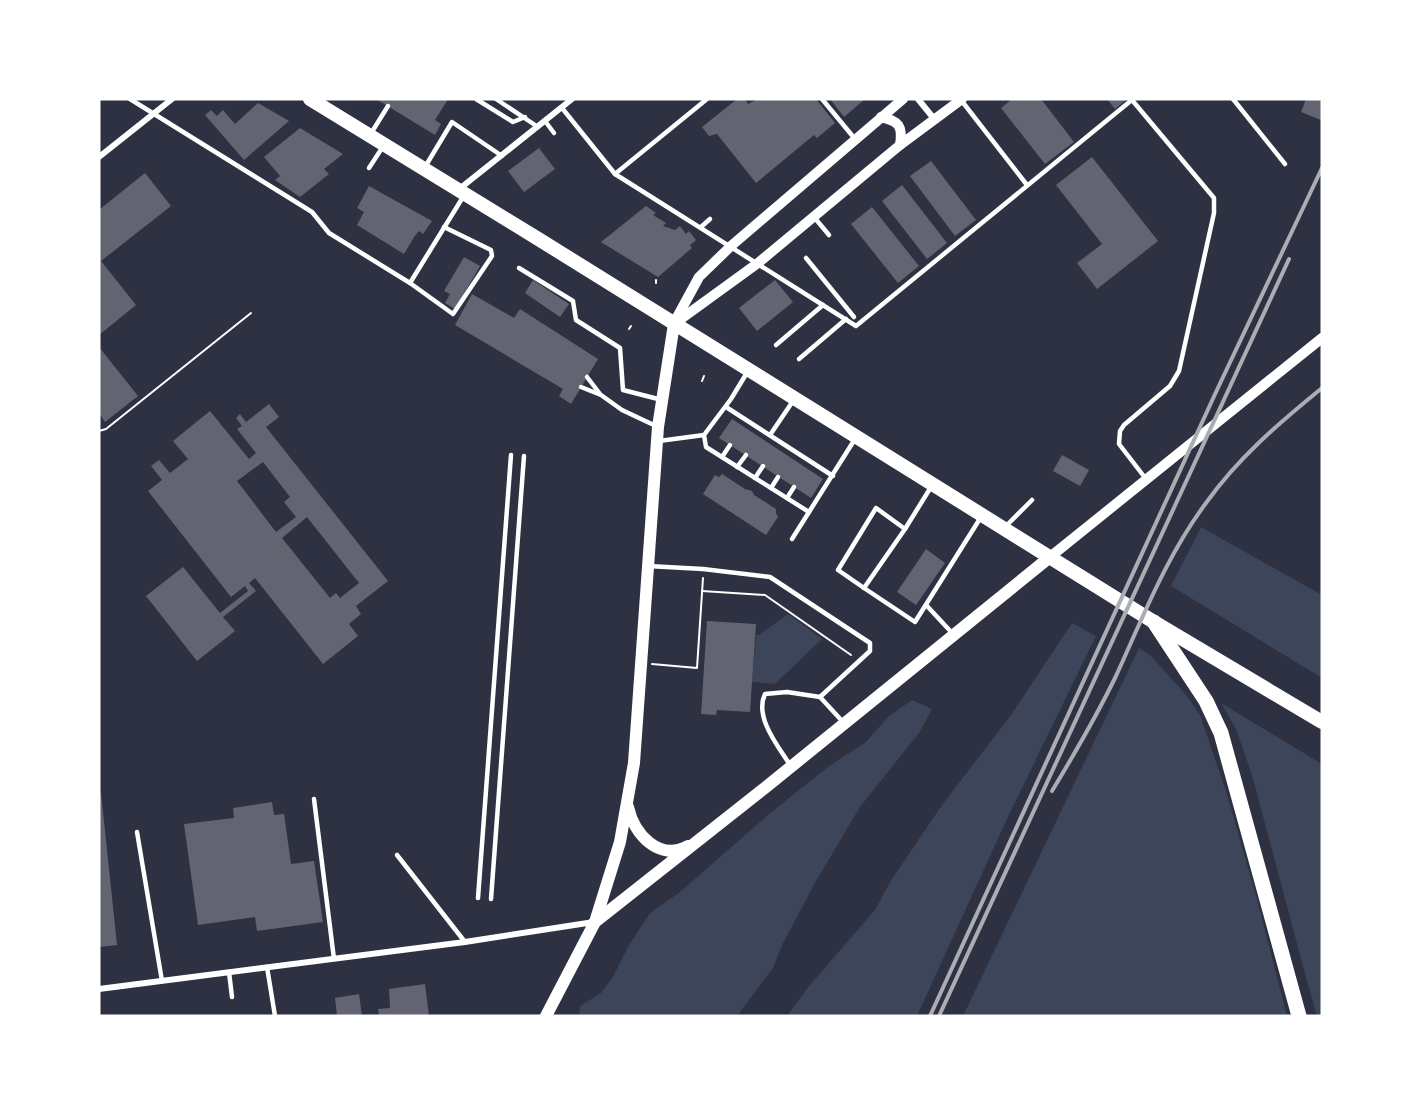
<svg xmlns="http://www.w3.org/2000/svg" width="1421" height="1115" font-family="Overpass,sans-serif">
  <rect width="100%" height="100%" fill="#2d3142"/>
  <!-- green -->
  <g fill="#3c4559">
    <polygon points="1201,527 1322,595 1322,678 1171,586"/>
    <polygon points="788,614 822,639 775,684 752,682 756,635 759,635"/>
    <polygon points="1072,623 1096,636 1007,819 917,1016 787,1016 809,986 875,910 890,882 942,805 1011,715"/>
    <polygon points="1139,648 1151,656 1187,696 1200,715 1226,791 1257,899 1287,1016 963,1016"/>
    <polygon points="912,700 932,709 919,733 860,807 815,883 782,945 773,968 737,1016 579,1016 580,1006 601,993 614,975 629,945 650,913 680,892 769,814 829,766 866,742 889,716"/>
    <polygon points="1221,703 1322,764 1322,1016 1317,1016 1308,985 1252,775 1236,729"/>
  </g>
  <!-- building -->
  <g fill="#626471" fill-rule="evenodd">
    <polygon points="376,99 448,99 435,120 441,124 435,135"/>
    <polygon points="737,99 745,99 748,104 758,99 816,99 835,123 817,138 814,135 756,183 717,134 709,136 702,127"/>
    <polygon points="830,99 865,99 844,117"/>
    <polygon points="1012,99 1041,99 1074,142 1045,164 1001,108"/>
    <polygon points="1107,99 1127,99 1115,109"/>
    <polygon points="1306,99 1322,99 1321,120 1301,112"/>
    <polygon points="258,103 289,121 244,160 205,115 211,110 217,116 223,110 235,124"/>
    <polygon points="300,128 343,154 324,169 329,174 300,197 275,180 280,176 264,157"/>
    <polygon points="539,148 555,169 524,192 508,171"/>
    <polygon points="1092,157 1158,241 1097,289 1077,263 1102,244 1056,185"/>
    <polygon points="931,161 976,220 955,236 910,176"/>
    <polygon points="145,173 171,206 101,261 136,305 99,335 99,210"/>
    <polygon points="902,185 947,243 927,259 882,201"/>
    <polygon points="369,186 432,221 423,234 419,231 414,237 404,254 357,225 364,212 357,208"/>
    <polygon points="646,206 656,213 653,215 666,223 663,226 675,230 680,226 686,234 689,231 696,240 690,245 692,248 658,277 601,242"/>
    <polygon points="872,207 919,266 898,283 851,224"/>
    <polygon points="464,257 480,266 455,309 445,303 450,294 444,291"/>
    <polygon points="533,280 569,304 560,317 525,293"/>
    <polygon points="775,280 793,302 757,331 739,308"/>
    <polygon points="472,294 514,318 520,309 598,359 571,404 559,396 563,389 455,325"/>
    <polygon points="99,347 138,396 105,422 99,413"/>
    <path d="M 269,404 L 279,417 L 266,427 L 388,581 L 356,606 L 361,614 L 349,624 L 358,636 L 323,664 L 255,578 L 249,583 L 256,591 L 223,617 L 235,631 L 197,661 L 146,596 L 183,567 L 220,613 L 248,591 L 245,586 L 231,597 L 148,491 L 162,480 L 151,466 L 159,460 L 170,473 L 188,459 L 173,441 L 210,411 L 249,459 L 256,453 L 237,429 L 242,426 L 236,418 L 240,414 L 246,422 ZM 263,462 L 290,497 L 284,502 L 296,517 L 276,532 L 237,481 ZM 307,517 L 359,583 L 340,598 L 336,593 L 330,598 L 282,538 Z"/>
    <polygon points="732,419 823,479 811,498 719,438"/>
    <polygon points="1062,455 1089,470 1080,486 1053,471"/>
    <polygon points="722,474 745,489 752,491 754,495 776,509 776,513 778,517 766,535 703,494 715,475 719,477"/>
    <polygon points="926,549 945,563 916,605 897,592"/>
    <polygon points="707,621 756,624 750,712 717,710 716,715 701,714"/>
    <polygon points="99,793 101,793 117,945 99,947"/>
    <polygon points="272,802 274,815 284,814 291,864 314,861 323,922 257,931 255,917 198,925 184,824 234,818 233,808"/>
    <polygon points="425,984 429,1016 379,1016 378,1009 390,1008 389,989"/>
    <polygon points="359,994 362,1016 337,1016 335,998"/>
  </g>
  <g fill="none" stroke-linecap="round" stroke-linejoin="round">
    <!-- path -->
    <g stroke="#fff" stroke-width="2">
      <polyline points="656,283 656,280"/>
      <polyline points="629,329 631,326"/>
      <polyline points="702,381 704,376"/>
      <polyline points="99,431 106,429 251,313"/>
      <polyline points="702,591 765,595 851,655"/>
      <polyline points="652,664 697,668 703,578"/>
    </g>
    <!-- service -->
    <g stroke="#fff" stroke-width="4.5">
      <polyline points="130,99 312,212 329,233 410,283 453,314 492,256 491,250 444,227"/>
      <polyline points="476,99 513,122 525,117"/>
      <polyline points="496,99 538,127"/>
      <polyline points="822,99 855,139"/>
      <polyline points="1233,99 1285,164"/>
      <polyline points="961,100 1027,185"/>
      <polyline points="1132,100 1214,198 1214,213 1179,371 1170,386 1124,425 1120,431 1119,444 1146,479"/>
      <polyline points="562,108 615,174 856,326 1133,99"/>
      <polyline points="545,121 554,133"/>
      <polyline points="370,135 388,106"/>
      <polyline points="425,167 452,122 502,156"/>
      <polyline points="369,168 384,145"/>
      <polyline points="615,174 707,99"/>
      <polyline points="814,217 829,235"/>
      <polyline points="701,227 710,219"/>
      <polyline points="806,258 854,317"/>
      <polyline points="519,268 573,301 576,320 620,348 623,390 662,400"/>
      <polyline points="410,283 463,197"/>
      <polyline points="776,345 823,305"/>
      <polyline points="799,359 846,319"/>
      <polyline points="748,371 731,399 704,435 706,447 809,512 855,439"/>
      <polyline points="587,377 600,394"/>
      <polyline points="581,387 601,395 622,410 656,426"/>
      <polyline points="726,407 833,476"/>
      <polyline points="770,435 793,401"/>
      <polyline points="659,441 704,435"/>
      <polyline points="722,457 730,445"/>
      <polyline points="737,467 746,455"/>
      <polyline points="755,478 763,466"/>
      <polyline points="931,487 905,529 864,588 915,622 981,517"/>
      <polyline points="771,488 778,477"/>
      <polyline points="787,498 794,487"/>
      <polyline points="1006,526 1032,500"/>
      <polyline points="792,539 809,512"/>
      <polyline points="648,566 703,569 770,577 870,643 870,651 820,697"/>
      <polyline points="864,588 838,570 876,508 905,529"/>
      <polyline points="927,606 954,635"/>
      <path d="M 790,765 C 778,746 754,717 765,694 L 787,692 L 820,697 L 843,722"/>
      <polyline points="314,799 334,959"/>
      <polyline points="137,832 162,981"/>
      <polyline points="397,855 465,942"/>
      <polyline points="478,898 511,455"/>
      <polyline points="491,899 524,456"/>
      <polyline points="267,967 275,1016"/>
      <polyline points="229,972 232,997"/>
    </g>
    <!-- minor -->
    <g stroke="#fff" stroke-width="6">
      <polyline points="918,99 935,120"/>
      <polyline points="99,157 172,99"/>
      <polyline points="458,190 572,99"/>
      <polyline points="99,989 465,942 594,922"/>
    </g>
    <!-- tertiary -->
    <g stroke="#fff" stroke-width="10">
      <path d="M 881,117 C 899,121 903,126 900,145"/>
      <polyline points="675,321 699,277 731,246 903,99"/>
      <polyline points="674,324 758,263 900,145 962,99"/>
      <polyline points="1050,557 1322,338"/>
    </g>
    <!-- secondary -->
    <g stroke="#fff" stroke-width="12">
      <path d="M 628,807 C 634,834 659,862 688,846"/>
      <polyline points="595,922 620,842 634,763 658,427 674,324"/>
      <polyline points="546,1016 595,922 766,787 1050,557"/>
    </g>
    <!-- primary -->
    <polyline stroke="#fff" stroke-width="14" points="310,99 540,240 1154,622 1322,722"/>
    <!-- motorway -->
    <polyline stroke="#fff" stroke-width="15" points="1154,622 1206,701 1221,733 1299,1016"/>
    <!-- rail -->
    <g stroke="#abadb3" stroke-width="4">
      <path d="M 1052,791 C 1075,753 1097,715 1116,676 C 1143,617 1167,555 1206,503 C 1238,458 1279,423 1322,388"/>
      <polyline points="930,1016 1216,392 1322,168"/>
      <polyline points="939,1016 1289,259"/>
    </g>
  </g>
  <!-- border -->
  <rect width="1421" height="1115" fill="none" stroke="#ffffff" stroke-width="201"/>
</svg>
